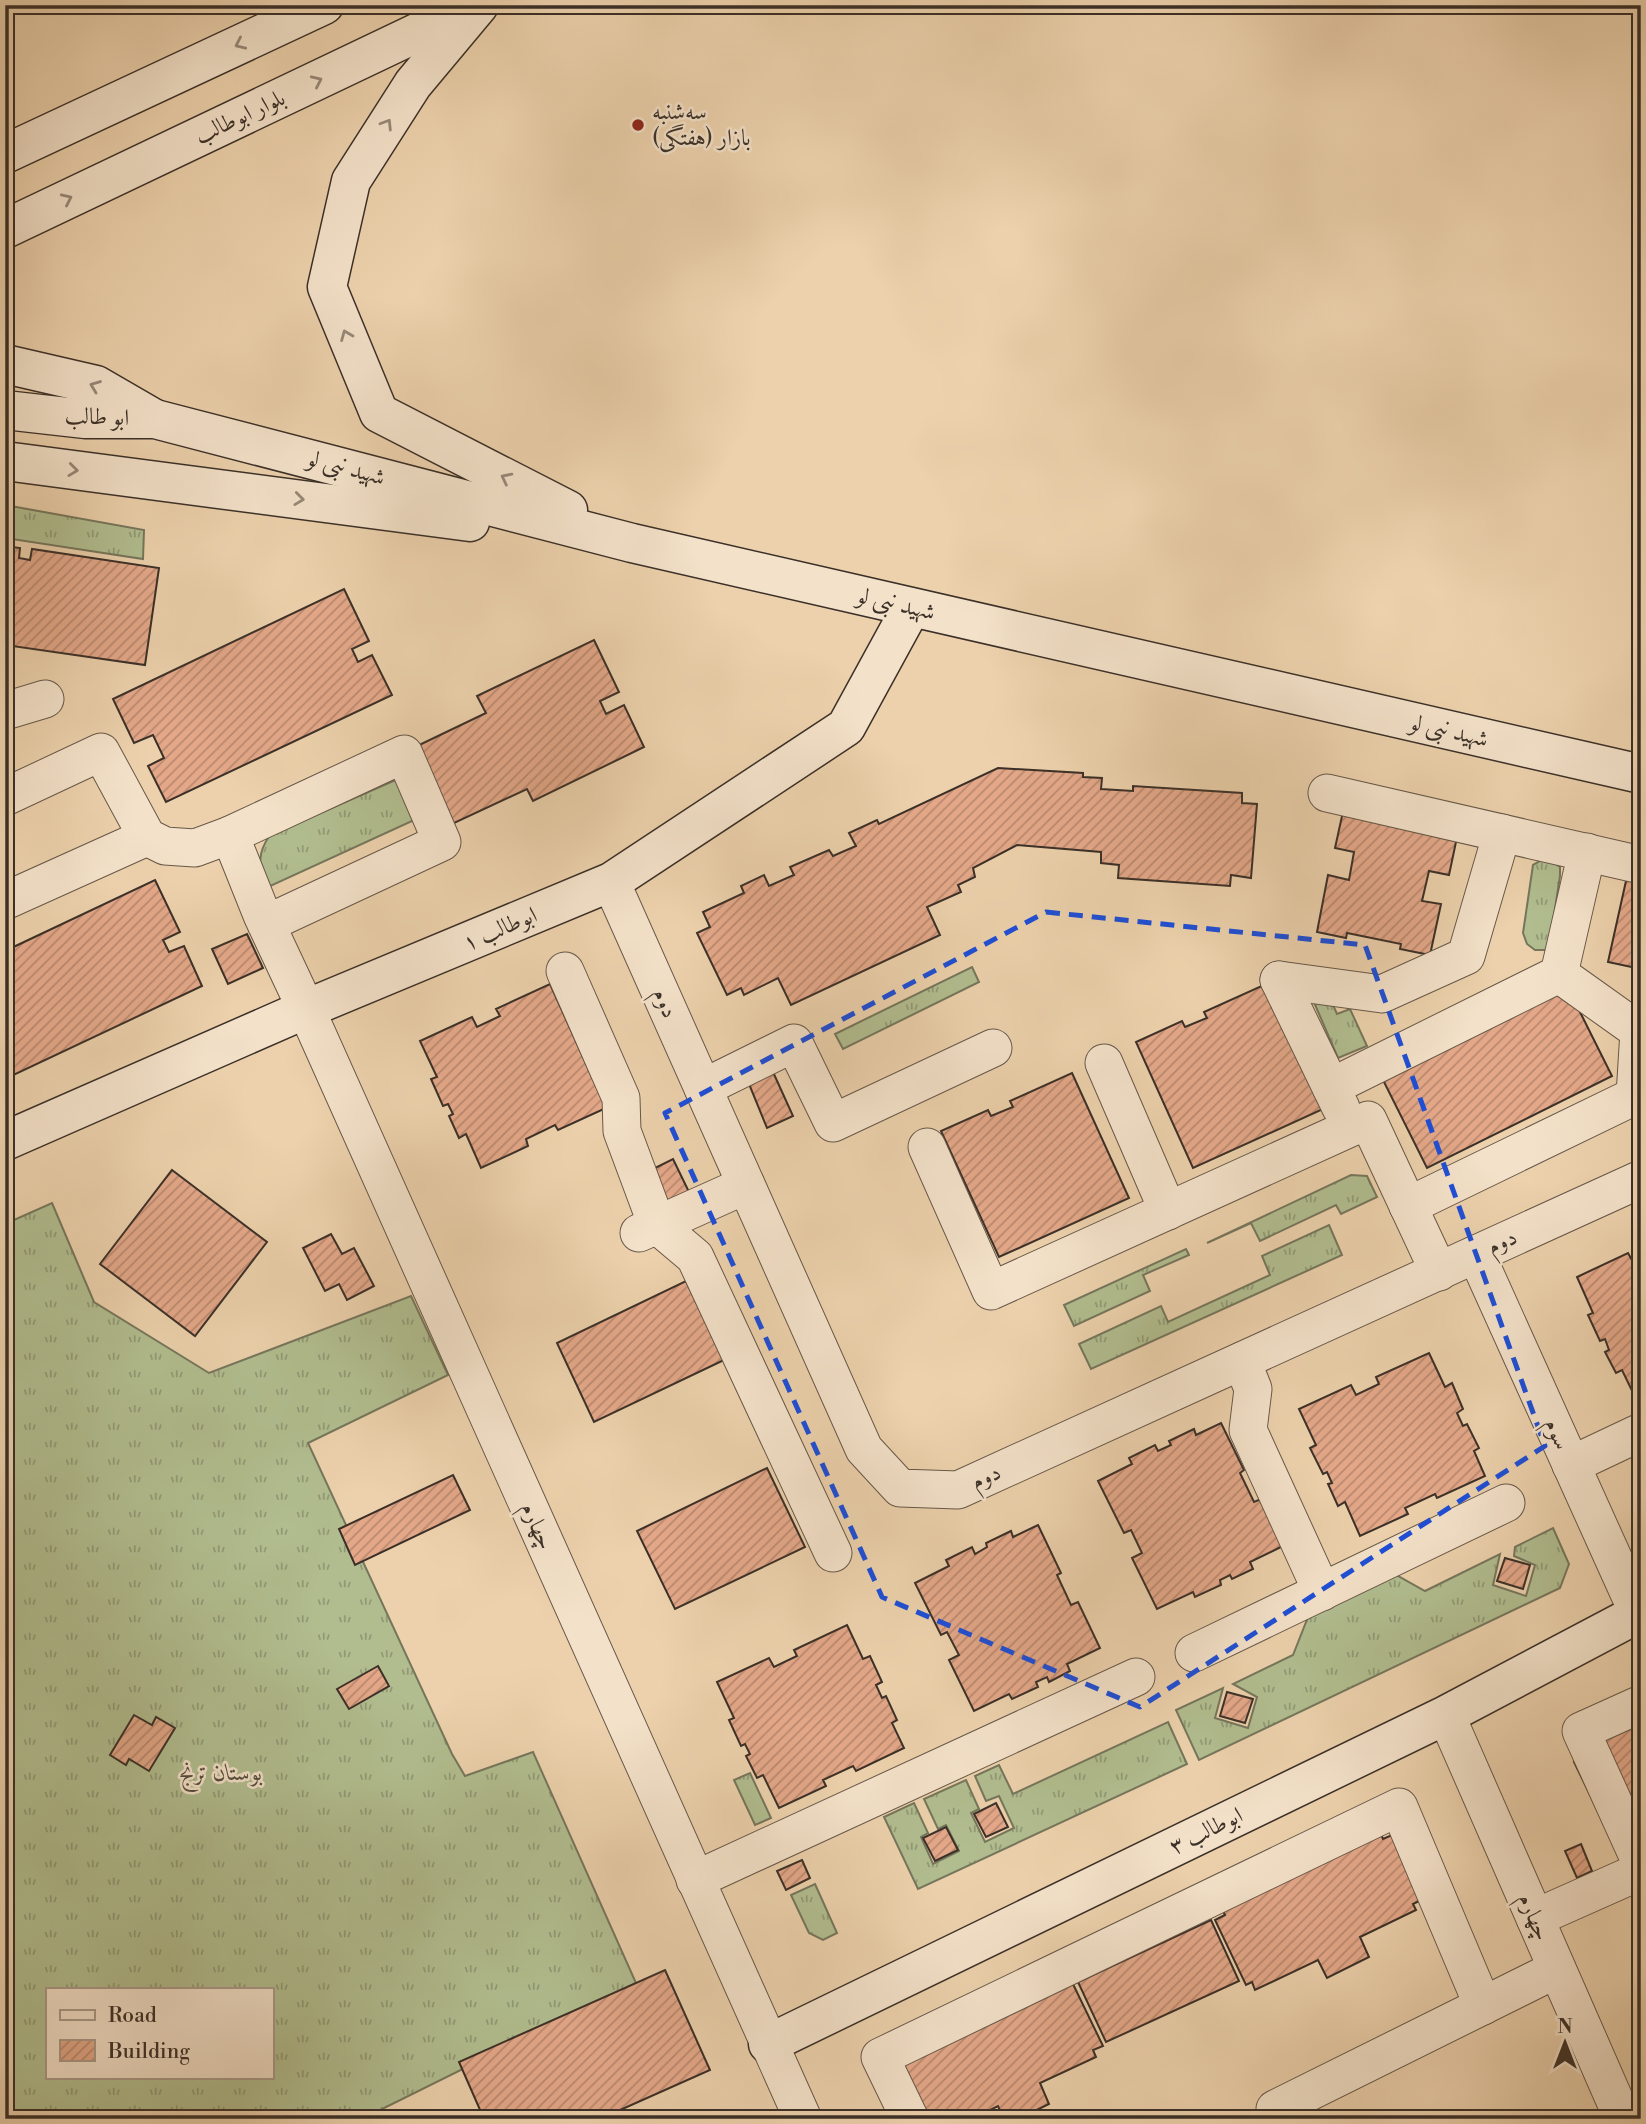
<svg xmlns="http://www.w3.org/2000/svg" width="1646" height="2124" font-family="'Libre Bodoni',Amiri,serif">
  <defs>
    <pattern id="grass-tufts" width="24" height="20" patternUnits="userSpaceOnUse" patternTransform="scale(1.75)"><rect width="24" height="20" fill="#b1bd8f"/><path d="M3 7l-1-3M5 7V3M7 7l1-3M15 17l-1-3M17 17v-4M19 17l1-3" fill="none" stroke="#919a75"/></pattern>
    <pattern id="building-hatch" width="6" height="6" patternUnits="userSpaceOnUse" patternTransform="scale(1.75)"><rect width="6" height="6" fill="#e4a889"/><path d="M-1 1l2-2M0 6l6-6M5 7l2-2" fill="none" stroke="#ba8970"/></pattern>
  </defs>
  <rect width="100%" height="100%" fill="#ecd1ac"/>
  <filter id="stains"><feTurbulence type="fractalNoise" baseFrequency=".00286" numOctaves="4"/><feColorMatrix values="0 0 0 0 .2 0 0 0 0 .09 0 0 0 0 .02 0 0 0 .5 -.17"/></filter>
  <radialGradient id="worn" r=".72"><stop offset=".6" stop-color="#630" stop-opacity="0"/><stop offset="1" stop-color="#630" stop-opacity=".3"/></radialGradient>
  <!-- grass -->
  <g fill="url(#grass-tufts)" stroke="#76765c" stroke-width="2" fill-rule="evenodd">
    <polygon points="5,505 144,530 143,559 5,538"/>
    <path d="M 407,775 L 423,816 L 266,888 C 258,868 257,853 270,835 Z"/>
    <polygon points="1540,861 1551,861 1560,867 1560,876 1550,942 1546,950 1535,950 1527,944 1523,933 1533,865"/>
    <polygon points="972,967 979,982 843,1049 835,1034"/>
    <polygon points="1325,987 1337,1014 1350,1009 1367,1046 1338,1058 1310,993"/>
    <polygon points="1351,1175 1367,1176 1377,1197 1341,1214 1336,1205 1260,1241 1251,1223 1207,1243"/>
    <path d="M 52,1203 L 94,1302 L 209,1373 L 411,1296 L 448,1375 L 308,1443 L 452,1754 L 465,1776 L 533,1752 L 636,1983 L 362,2119 L 5,2119 L 5,1224 ZM 47,1989 L 271,1989 L 271,2077 L 47,2077 Z"/>
    <polygon points="1329,1225 1342,1255 1091,1369 1079,1344 1161,1306 1168,1322 1270,1275 1262,1256"/>
    <polygon points="1186,1249 1189,1255 1143,1275 1150,1291 1074,1326 1064,1305"/>
    <polygon points="1553,1528 1569,1564 1560,1588 1199,1760 1176,1710 1223,1688 1215,1718 1248,1728 1257,1697 1233,1684 1293,1655 1310,1612 1389,1571 1425,1591 1500,1554 1493,1585 1526,1596 1535,1565 1514,1556 1515,1547"/>
    <polygon points="1168,1722 1187,1764 918,1889 884,1817 914,1803 928,1833 921,1837 933,1864 959,1851 946,1825 938,1829 924,1799 966,1780 979,1809 971,1813 985,1842 1014,1828 999,1796 986,1801 975,1776 999,1765 1013,1794"/>
    <polygon points="750,1773 771,1818 755,1825 734,1780"/>
    <polygon points="815,1884 837,1933 823,1940 809,1933 791,1895"/>
  </g>
  <!-- building -->
  <g fill="url(#building-hatch)" stroke="#3b3028" stroke-width="2">
    <polygon points="5,546 20,548 19,558 30,560 32,549 159,568 145,665 5,645"/>
    <polygon points="344,589 369,641 352,649 358,662 372,655 392,695 166,802 148,766 164,758 153,735 134,743 113,699"/>
    <polygon points="594,640 619,692 600,701 606,714 624,705 644,747 533,801 527,789 452,824 415,747 486,713 477,696"/>
    <polygon points="998,768 1083,773 1083,777 1102,778 1101,789 1133,791 1133,786 1242,793 1242,803 1257,804 1251,878 1231,875 1230,886 1118,878 1119,865 1101,863 1101,852 1017,845 973,868 975,877 958,885 961,892 927,907 940,935 791,1005 778,978 744,995 741,988 727,995 697,933 710,927 703,912 744,893 741,886 764,875 769,886 794,875 790,867 829,850 833,856 856,846 849,833 877,820 879,824"/>
    <polygon points="1346,798 1460,823 1449,875 1429,871 1422,901 1441,904 1430,955 1400,949 1401,944 1347,933 1346,938 1317,932 1328,875 1349,880 1354,852 1335,848"/>
    <polygon points="1630,863 1641,865 1641,969 1608,962"/>
    <polygon points="155,880 180,932 163,940 169,952 184,946 202,986 5,1079 5,951"/>
    <polygon points="247,934 263,968 228,984 212,949"/>
    <polygon points="550,984 606,1108 558,1130 555,1125 526,1139 528,1146 481,1168 466,1134 459,1138 449,1116 453,1114 448,1104 443,1106 431,1079 437,1077 420,1041 472,1017 477,1027 500,1016 496,1009"/>
    <polygon points="1266,984 1323,1109 1193,1168 1136,1042 1182,1021 1185,1027 1207,1018 1204,1012"/>
    <polygon points="1567,986 1612,1076 1427,1168 1382,1078"/>
    <polygon points="773,1072 793,1116 767,1128 749,1084"/>
    <polygon points="1072,1073 1129,1198 999,1257 941,1131 988,1110 991,1116 1013,1107 1010,1101"/>
    <polygon points="673,1159 689,1192 666,1202 651,1170"/>
    <polygon points="172,1170 267,1242 195,1336 100,1264"/>
    <polygon points="331,1234 342,1254 354,1248 374,1286 347,1300 339,1284 325,1291 303,1248"/>
    <polygon points="1628,1253 1633,1262 1641,1259 1641,1402 1638,1403 1622,1370 1616,1373 1605,1352 1609,1350 1605,1339 1600,1341 1588,1315 1593,1313 1577,1277"/>
    <polygon points="686,1281 724,1360 594,1422 557,1343"/>
    <polygon points="1429,1353 1445,1387 1452,1383 1463,1409 1457,1413 1463,1426 1467,1424 1479,1448 1474,1451 1485,1476 1437,1498 1435,1494 1405,1508 1408,1514 1360,1536 1345,1502 1338,1506 1328,1484 1332,1483 1327,1472 1323,1474 1310,1448 1316,1445 1299,1409 1351,1385 1356,1395 1379,1384 1376,1377"/>
    <polygon points="1221,1423 1244,1470 1240,1473 1254,1502 1261,1499 1283,1546 1250,1562 1253,1569 1232,1579 1230,1575 1220,1580 1221,1585 1195,1597 1193,1592 1157,1609 1132,1558 1142,1553 1131,1530 1124,1533 1098,1481 1132,1464 1129,1458 1155,1445 1158,1451 1171,1445 1169,1441 1194,1429 1196,1435"/>
    <polygon points="767,1468 805,1547 675,1609 637,1531"/>
    <polygon points="453,1475 470,1510 355,1565 339,1529"/>
    <polygon points="1038,1525 1061,1573 1057,1575 1071,1605 1078,1602 1100,1648 1067,1664 1070,1671 1049,1682 1047,1677 1036,1682 1038,1687 1012,1699 1009,1694 974,1711 949,1660 959,1655 947,1632 941,1635 915,1583 949,1566 946,1560 972,1547 975,1554 987,1547 986,1543 1011,1531 1013,1537"/>
    <polygon points="1505,1558 1530,1565 1523,1589 1497,1581"/>
    <polygon points="847,1625 863,1659 870,1656 882,1682 876,1685 882,1698 886,1696 897,1720 892,1723 904,1748 856,1771 853,1766 823,1780 826,1786 779,1808 763,1775 757,1778 746,1756 750,1754 745,1744 741,1746 729,1720 734,1718 717,1682 769,1658 774,1667 797,1656 794,1650"/>
    <polygon points="378,1666 389,1686 349,1709 337,1689"/>
    <polygon points="1227,1692 1253,1699 1245,1723 1220,1716"/>
    <polygon points="134,1715 152,1725 156,1717 175,1728 149,1771 129,1759 126,1765 110,1755"/>
    <polygon points="1641,1721 1641,1850 1617,1850 1574,1762 1588,1754 1585,1748"/>
    <polygon points="996,1803 1008,1827 986,1837 974,1814"/>
    <polygon points="946,1827 958,1850 935,1861 923,1838"/>
    <polygon points="1379,1830 1383,1839 1392,1835 1423,1899 1413,1904 1416,1910 1360,1937 1369,1957 1327,1978 1318,1960 1255,1990 1252,1982 1246,1985 1215,1920 1225,1915 1220,1905"/>
    <polygon points="1581,1844 1592,1871 1577,1878 1565,1851"/>
    <polygon points="802,1860 810,1878 786,1890 777,1871"/>
    <polygon points="1211,1920 1239,1981 1106,2042 1078,1982"/>
    <polygon points="665,1970 710,2070 600,2119 484,2119 459,2062"/>
    <polygon points="1072,1982 1103,2046 1093,2050 1096,2057 1040,2083 1049,2104 1018,2119 1004,2119 998,2106 972,2119 920,2119 895,2066"/>
  </g>
  <g fill="none" stroke-linecap="round" stroke-linejoin="round">
    <defs>
      <g id="street">
        <polyline points="5,711 45,699"/>
        <polyline points="1327,793 1641,865"/>
        <polyline points="5,797 101,752 147,837 165,846 195,848 230,835"/>
        <polyline points="611,882 864,1449 900,1488 958,1490 1641,1179"/>
        <polyline points="5,901 147,837"/>
        <polyline points="266,924 442,842 404,754 230,835 262,915 306,1009 803,2119"/>
        <polyline points="565,971 621,1098 622,1131 657,1225 695,1257 833,1553"/>
        <polyline points="1279,980 1382,994 1466,956 1502,833"/>
        <polyline points="1279,980 1341,1108"/>
        <polyline points="1104,1063 1168,1211"/>
        <polyline points="1331,1087 1559,974 1587,852"/>
        <polyline points="703,1088 794,1043 833,1123 993,1048"/>
        <polyline points="927,1147 991,1291 1368,1120 1439,1272"/>
        <polyline points="1408,1206 1635,1096 1639,1031 1559,974"/>
        <polyline points="639,1233 746,1185"/>
        <polyline points="1476,1254 1638,1613"/>
        <polyline points="1242,1361 1253,1389 1248,1430 1322,1592"/>
        <polyline points="1571,1465 1641,1432"/>
        <polyline points="1194,1653 1506,1503"/>
        <polyline points="1641,1704 1581,1731 1641,1863"/>
        <polyline points="1446,1715 1623,2119"/>
        <polyline points="695,1880 1136,1677"/>
        <polyline points="1535,1918 1641,1871"/>
        <polyline points="1275,2109 1557,1969"/>
        <polyline points="910,2119 880,2057 1399,1807 1483,2006"/>
      </g>
      <g id="secondary">
        <polyline points="479,5 413,84 351,181 327,287 379,413 568,510"/>
        <polyline points="5,154 324,5"/>
        <polyline points="5,229 471,7"/>
        <polyline points="5,364 96,385 153,418"/>
        <polyline points="5,410 85,419 155,419 632,543 1641,774"/>
        <polyline points="5,461 470,522"/>
        <polyline points="5,1141 306,1009 611,882 846,727 911,608"/>
        <polyline points="768,2044 1446,1715 1641,1612"/>
      </g>
    </defs>
    <!-- street casing -->
    <use href="#street" stroke="#675849" stroke-width="39"/>
    <!-- secondary casing -->
    <use href="#secondary" stroke="#3b3028" stroke-width="41"/>
    <!-- street -->
    <use href="#street" stroke="#f3e1c9" stroke-width="37"/>
    <!-- secondary -->
    <use href="#secondary" stroke="#f3e1c9" stroke-width="38"/>
  </g>
  <!-- one-way arrows -->
  <defs><path id="oneway-chevron" d="M-2-3.5L2.5 0L-2 3.5" fill="none" stroke-width="1.6" stroke-linecap="round" stroke-linejoin="round" transform="scale(1.75)"/></defs>
  <g stroke="#978878">
    <use href="#oneway-chevron" transform="translate(240 44) rotate(155)"/>
    <use href="#oneway-chevron" transform="translate(317 81) rotate(-25)"/>
    <use href="#oneway-chevron" transform="translate(387 124) rotate(-58)"/>
    <use href="#oneway-chevron" transform="translate(67 199) rotate(-25)"/>
    <use href="#oneway-chevron" transform="translate(346 335) rotate(-112)"/>
    <use href="#oneway-chevron" transform="translate(95 386) rotate(-159)"/>
    <use href="#oneway-chevron" transform="translate(73 470) rotate(7)"/>
    <use href="#oneway-chevron" transform="translate(506 478) rotate(-153)"/>
    <use href="#oneway-chevron" transform="translate(299 499) rotate(7)"/>
  </g>
  <!-- marked area -->
  <path fill="none" stroke="#1d4ed8" stroke-width="5" stroke-dasharray="14 9" stroke-linejoin="round" d="M 1046,912 L 1365,945 L 1545,1446 L 1140,1707 L 882,1597 L 665,1113 Z"/>
  <!-- markers -->
  <circle fill="#8f2418" stroke="#f3e1c9" stroke-width="2.5" cx="638" cy="125" r="7"/>
  <g text-anchor="middle" dominant-baseline="central" stroke-width="5" stroke-linejoin="round" paint-order="stroke">
    <!-- poi labels -->
    <g font-size="23" fill="#3b3028" stroke="#f3e1c9" text-anchor="start">
      <text x="652" y="112">سه‌شنبه<tspan x="652" dy="26">بازار (هفتگی)</tspan></text>
    </g>
    <!-- street labels -->
    <g font-size="23" fill="#3b3028" stroke="#f3e1c9">
      <text transform="translate(240 117) rotate(-25)">بلوار ابوطالب</text>
      <text transform="translate(97 417) rotate(2)">ابو طالب</text>
      <text transform="translate(346 468) rotate(15)">شهید نبی لو</text>
      <text transform="translate(896 604) rotate(13)">شهید نبی لو</text>
      <text transform="translate(1449 731) rotate(13)">شهید نبی لو</text>
      <text transform="translate(500 929) rotate(-23)">ابوطالب ۱</text>
      <text transform="translate(665 1003) rotate(66)">دوم</text>
      <text transform="translate(1502 1242) rotate(-25)">دوم</text>
      <text transform="translate(1557 1434) rotate(66)">سوم</text>
      <text transform="translate(986 1477) rotate(-24)">دوم</text>
      <text transform="translate(537 1526) rotate(66)">چهارم</text>
      <text transform="translate(1206 1831) rotate(-26)">ابوطالب ۳</text>
      <text transform="translate(1534 1917) rotate(67)">چهارم</text>
    </g>
    <!-- park labels -->
    <g font-size="23" font-style="italic" fill="#534c3d" stroke="#f3e1c9">
      <text x="221" y="1773">بوستان ترنج</text>
    </g>
  </g>
  <!-- margin -->
  <rect width="1646" height="2124" fill="none" stroke="#ecd1ac" stroke-width="28"/>
  <rect x="7" y="7" width="1632" height="2110" fill="none" stroke="#3b3028" stroke-width="3.5"/>
  <rect x="14" y="14" width="1618" height="2096" fill="none" stroke="#3b3028" stroke-width="2"/>
  <!-- legend -->
  <rect x="46" y="1988" width="228" height="91" fill="#f3e1c9" stroke="#a99a89" stroke-width="2"/>
  <rect x="60" y="2010" width="35" height="10" fill="#f3e1c9" stroke="#a99a89" stroke-width="2"/>
  <text x="108" y="2022" font-size="21" fill="#3b3028">Road</text>
  <rect x="60" y="2040" width="35" height="21" fill="url(#building-hatch)" stroke="#a99a89" stroke-width="2"/>
  <text x="108" y="2058" font-size="21" fill="#3b3028">Building</text>
  <!-- north arrow -->
  <g transform="translate(1565 2043)" stroke="#f3e1c9" stroke-width="5" paint-order="stroke">
  <path d="M0-5L12 26L0 18L-12 26Z" fill="#3b3028"/>
  <text y="-10" font-size="19" font-weight="bold" text-anchor="middle" fill="#3b3028">N</text>
  </g>
  <rect width="100%" height="100%" filter="url(#stains)"/>
  <rect width="100%" height="100%" fill="url(#worn)"/>
</svg>
